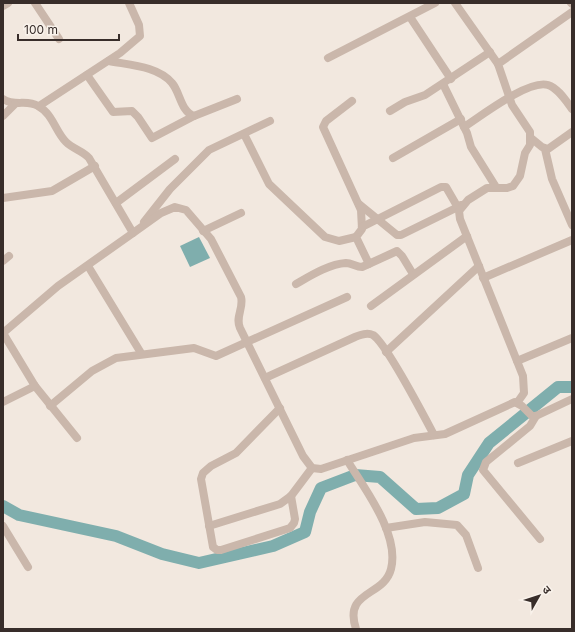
<svg xmlns="http://www.w3.org/2000/svg" width="575" height="632" font-family="Inter,'Noto Sans Devanagari',sans-serif">
  <rect width="100%" height="100%" fill="#f2e8df"/>
  <!-- water -->
  <polygon fill="#7faead" points="199,237 210,258 190,267 180,246"/>
  <g fill="none" stroke-linecap="round" stroke-linejoin="round">
    <!-- river -->
    <polyline stroke="#7faead" stroke-width="12" points="3,506 19,515 116,536 162,554 199,563 273,546 305,532 310,512 321,488 355,475 380,477 416,509 438,508 464,494 468,475 489,443 558,387 572,387"/>
    <!-- minor -->
    <g stroke="#cab7ab" stroke-width="8">
      <polyline points="35,3 59,39"/>
      <polyline points="455,3 498,64"/>
      <polyline points="571,3 572,4"/>
      <polyline points="3,6 8,3"/>
      <polyline points="410,17 451,79"/>
      <polyline points="328,58 435,3"/>
      <path d="M 109,61 C 129,65 158,66 172,83 C 180,92 181,112 194,116 L 237,99"/>
      <polyline points="87,75 113,112 132,111 138,117 152,138 194,116"/>
      <polyline points="443,84 467,133 471,147 496,187"/>
      <path d="M 3,99 C 15,107 27,99 38,106 C 53,114 55,131 66,142 C 73,149 83,151 89,158 L 133,233 L 58,286 L 3,333"/>
      <polyline points="352,101 326,121 323,127 361,210 362,229 356,237 369,264"/>
      <polyline points="39,106 120,53 140,36 139,25 129,3"/>
      <polyline points="390,111 405,102 425,95 490,52"/>
      <polyline points="3,116 15,104"/>
      <path d="M 464,127 C 481,116 529,79 548,85 C 558,88 566,101 572,109"/>
      <polyline points="244,134 269,184 325,237 339,241 356,237"/>
      <polyline points="531,138 542,147 548,149 572,132"/>
      <polyline points="545,149 552,179 572,225"/>
      <polyline points="393,158 461,119"/>
      <polyline points="3,198 52,191 95,166"/>
      <polyline points="116,203 175,159"/>
      <polyline points="359,204 397,235 401,235 462,205"/>
      <polyline points="144,222 170,189 209,150 270,121"/>
      <polyline points="362,227 441,187 446,187 457,206 462,205"/>
      <polyline points="203,231 241,213"/>
      <path d="M 133,233 L 161,213 L 175,207 L 186,210 L 211,239 L 241,297 C 244,308 235,317 240,328 L 303,456 L 312,468 L 321,469 L 414,438 L 445,434 L 515,402 L 522,406 L 532,416 L 536,416 L 572,399"/>
      <polyline points="3,261 9,256"/>
      <polyline points="88,266 141,353"/>
      <polyline points="483,278 572,240"/>
      <path d="M 296,284 C 310,276 329,264 346,263 C 352,263 356,267 362,267 L 397,251 L 402,256 L 413,274"/>
      <polyline points="371,306 467,236"/>
      <polyline points="3,333 35,386 77,438"/>
      <polyline points="386,352 479,266"/>
      <polyline points="517,361 572,338"/>
      <path d="M 265,378 L 355,337 C 360,335 367,332 373,335 C 386,343 425,418 434,435"/>
      <polyline points="3,402 35,386"/>
      <polyline points="517,403 524,393 523,376 460,219 459,211 468,200 487,188 507,188 513,186 520,176 525,153 530,145 530,132 512,105 498,64 572,12"/>
      <polyline points="50,406 92,371 116,358 194,348 216,356 347,297"/>
      <polyline points="280,408 236,453 211,466 203,473 201,479 213,547 217,550 221,550 290,528 294,523 295,519 291,496"/>
      <polyline points="536,416 530,426 486,462 483,470 540,539"/>
      <path d="M 347,460 C 364,488 400,534 391,569 C 384,597 343,590 356,629"/>
      <polyline points="518,463 572,441"/>
      <polyline points="3,526 28,567"/>
      <polyline points="209,526 280,504 291,496 312,468"/>
      <polyline points="386,528 425,522 457,525 466,535 478,568"/>
    </g>
  </g>
  <!-- border -->
  <rect width="575" height="632" fill="none" stroke="#382d2a" stroke-width="8"/>
  <!-- north arrow -->
  <g transform="translate(539 596) rotate(51)" stroke="#f9f2eb" stroke-width="3" paint-order="stroke">
  <path d="M0-3L7 15L0 10L-7 15Z" fill="#382d2a"/>
  <text y="-6" font-size="11" font-weight="bold" text-anchor="middle" fill="#382d2a">उ</text>
  </g>
  <!-- scale -->
  <path d="M18 34v6h101v-6" fill="none" stroke="#382d2a" stroke-width="2"/>
  <text x="24" y="34" font-size="12" fill="#382d2a" stroke="#f9f2eb" stroke-width="3" paint-order="stroke">100 m</text>
</svg>
